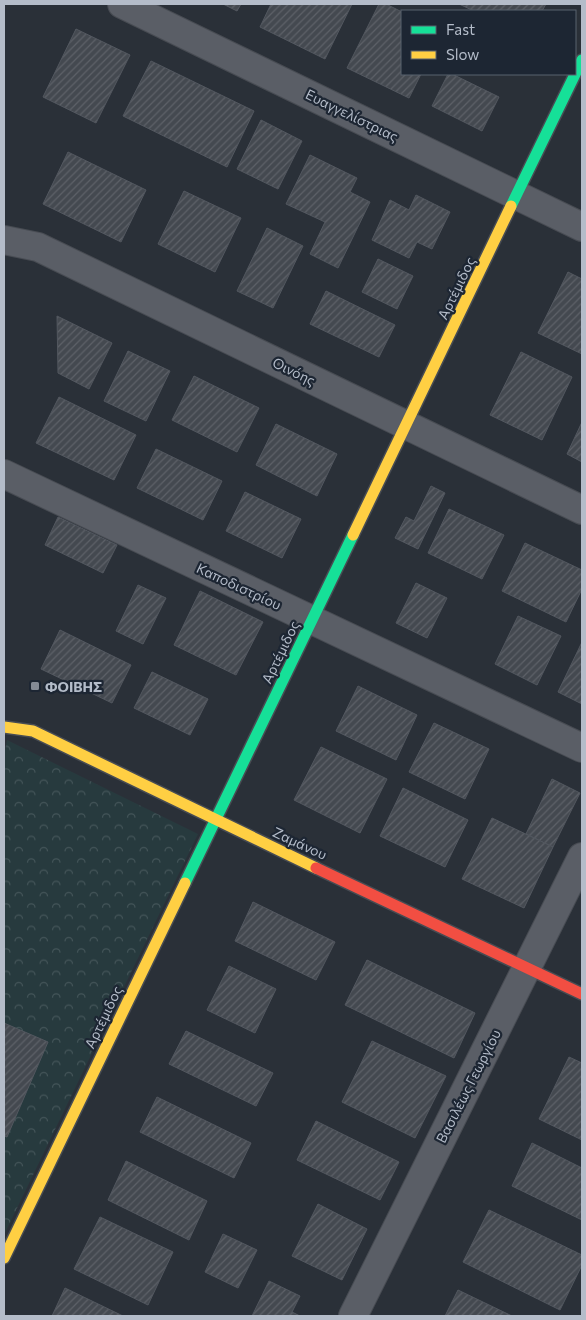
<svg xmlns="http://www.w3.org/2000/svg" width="586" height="1320" font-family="Commissioner,sans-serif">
  <defs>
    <pattern id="park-crowns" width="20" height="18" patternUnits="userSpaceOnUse" patternTransform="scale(1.25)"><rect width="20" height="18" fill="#273a3e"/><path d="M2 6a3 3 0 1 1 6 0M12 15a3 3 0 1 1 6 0" fill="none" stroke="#445559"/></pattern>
    <pattern id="building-hatch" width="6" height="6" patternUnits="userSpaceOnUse" patternTransform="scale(1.25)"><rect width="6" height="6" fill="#444950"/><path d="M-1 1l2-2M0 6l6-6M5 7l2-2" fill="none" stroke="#5d6168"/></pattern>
  </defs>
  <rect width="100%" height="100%" fill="#2a3038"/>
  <!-- park -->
  <polygon fill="url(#park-crowns)" points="7,740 198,834 4,1235 4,755"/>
  <!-- building -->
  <g fill="url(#building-hatch)" stroke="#52575f">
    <polygon points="223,4 241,4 237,11"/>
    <polygon points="271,4 352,4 325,59 260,27"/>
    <polygon points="379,4 386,4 402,12 402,74 421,74 409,98 347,68"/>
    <polygon points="459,4 546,4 542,11 474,11"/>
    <polygon points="76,29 130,55 96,123 43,97"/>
    <polygon points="151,61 254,111 227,167 123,116"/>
    <polygon points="448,74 452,74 499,97 482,131 432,106"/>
    <polygon points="261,120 302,141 278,189 237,169"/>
    <polygon points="68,152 146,190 121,242 43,204"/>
    <polygon points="310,155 357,178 350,192 370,202 338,268 310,254 325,222 286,204"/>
    <polygon points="184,191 241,218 215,272 158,244"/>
    <polygon points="416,195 450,212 432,249 417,242 409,258 372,240 390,200 409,210"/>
    <polygon points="267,228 303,246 273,308 237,291"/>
    <polygon points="378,259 413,276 397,309 362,292"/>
    <polygon points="568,272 582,279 582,354 538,333"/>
    <polygon points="326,291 395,325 379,357 310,324"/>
    <polygon points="57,316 112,343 89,389 58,373"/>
    <polygon points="128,351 170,371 146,421 104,401"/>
    <polygon points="521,352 572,377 542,440 490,415"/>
    <polygon points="194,376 259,408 237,452 172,420"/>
    <polygon points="59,397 136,435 114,480 36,443"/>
    <polygon points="582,422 582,462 567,454"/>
    <polygon points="276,424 337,454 317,496 256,465"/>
    <polygon points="156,449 222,481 203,520 137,488"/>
    <polygon points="431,486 445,493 418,549 395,538 406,517 414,521"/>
    <polygon points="245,492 301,519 282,558 226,531"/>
    <polygon points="449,509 504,535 482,579 428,553"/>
    <polygon points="58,517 117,545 103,573 45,545"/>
    <polygon points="525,543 582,570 582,589 566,622 502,591"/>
    <polygon points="416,583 447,598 427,638 396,623"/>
    <polygon points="138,585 166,598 143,644 116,631"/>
    <polygon points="200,591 263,622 236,675 174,645"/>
    <polygon points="518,616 561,636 537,685 495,664"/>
    <polygon points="60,630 131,665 112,703 41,669"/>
    <polygon points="582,642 582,704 558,692"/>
    <polygon points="152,672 208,699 190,735 134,708"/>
    <polygon points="358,686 417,715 396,760 336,731"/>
    <polygon points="434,723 489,749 465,799 409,772"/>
    <polygon points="321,747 387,779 360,833 294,800"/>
    <polygon points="552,779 580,793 553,847 526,834"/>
    <polygon points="403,788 468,820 445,867 380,836"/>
    <polygon points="492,818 553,847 524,908 462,879"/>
    <polygon points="253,902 335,942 316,980 235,941"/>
    <polygon points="367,960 475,1013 454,1058 345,1005"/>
    <polygon points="229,966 276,989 255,1033 207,1010"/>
    <polygon points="4,1023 48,1042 7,1137 4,1136"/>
    <polygon points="186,1031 273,1073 256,1106 169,1064"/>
    <polygon points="372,1041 446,1076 415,1138 342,1102"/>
    <polygon points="569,1057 582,1063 582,1140 539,1119"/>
    <polygon points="157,1097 251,1143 234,1178 140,1132"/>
    <polygon points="316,1121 399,1162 380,1200 297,1160"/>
    <polygon points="532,1143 582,1168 582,1220 512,1186"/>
    <polygon points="126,1161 207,1201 189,1240 108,1200"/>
    <polygon points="318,1204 367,1229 342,1280 292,1256"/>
    <polygon points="489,1210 582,1255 582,1265 560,1310 463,1262"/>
    <polygon points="100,1217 173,1252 148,1305 74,1269"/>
    <polygon points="223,1234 257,1250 238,1288 205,1272"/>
    <polygon points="269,1281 300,1296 292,1312 300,1316 252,1316"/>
    <polygon points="65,1288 123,1316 52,1316"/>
    <polygon points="458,1290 512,1316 445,1316"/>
  </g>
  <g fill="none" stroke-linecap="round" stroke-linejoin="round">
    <defs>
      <g id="street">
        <polyline points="122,4 582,227"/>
        <polyline points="4,240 38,247 582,510"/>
        <polyline points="4,474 582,748"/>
        <polyline points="353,1316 582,857"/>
      </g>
      <g id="fast">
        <polyline points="511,206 582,60"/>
        <polyline points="185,883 353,535"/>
      </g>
      <g id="slow">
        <polyline points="353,535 511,206"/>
        <polyline points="4,727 33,731 316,868"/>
        <polyline points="4,1258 185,883"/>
      </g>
      <polyline id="jam" points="316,868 582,994"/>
    </defs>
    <!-- street casing -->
    <use href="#street" stroke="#484c53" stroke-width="30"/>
    <!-- fast casing -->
    <use href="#fast" stroke="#484c53" stroke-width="14"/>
    <!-- slow casing -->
    <use href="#slow" stroke="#484c53" stroke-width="14"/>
    <!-- jam casing -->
    <use href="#jam" stroke="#484c53" stroke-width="14"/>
    <!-- street -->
    <use href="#street" stroke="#5a5e66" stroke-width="28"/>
    <!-- fast -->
    <use href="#fast" stroke="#16e098" stroke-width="11"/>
    <!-- slow -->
    <use href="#slow" stroke="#ffcf43" stroke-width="11"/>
    <!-- jam -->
    <use href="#jam" stroke="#f24e42" stroke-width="11"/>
  </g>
  <!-- markers -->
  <rect fill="#848b96" stroke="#1d2633" stroke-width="2" x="30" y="681" width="10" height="10" rx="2.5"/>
  <g text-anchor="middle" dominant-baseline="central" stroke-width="4.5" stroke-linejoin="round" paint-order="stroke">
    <!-- street labels -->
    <g font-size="14" fill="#b4bcc9" stroke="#1d2633">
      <text transform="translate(352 115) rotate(26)">Ευαγγελίστριας</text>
      <text transform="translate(456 288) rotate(-64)">Αρτέμιδος</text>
      <text transform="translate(294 371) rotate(26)">Οινόης</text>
      <text transform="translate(239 586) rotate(25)">Καποδιστρίου</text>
      <text transform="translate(280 652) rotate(-64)">Αρτέμιδος</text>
      <text transform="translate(300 843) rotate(25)">Ζαμάνου</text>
      <text transform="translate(103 1017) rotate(-64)">Αρτέμιδος</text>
      <text transform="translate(468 1086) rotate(-63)">Βασιλέως Γεωργίου</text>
    </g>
    <!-- poi labels -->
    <g font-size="14" font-weight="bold" fill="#b4bcc9" stroke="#1d2633" text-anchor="start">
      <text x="45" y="686">ΦΟΙΒΗΣ</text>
    </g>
  </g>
  <!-- border -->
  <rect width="586" height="1320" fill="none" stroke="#b4bcc9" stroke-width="10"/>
  <!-- legend -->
  <rect x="401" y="10" width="175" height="65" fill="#1d2633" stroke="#59626f"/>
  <rect x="411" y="26" width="25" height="8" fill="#16e098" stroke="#59626f"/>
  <text x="446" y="35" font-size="15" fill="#b4bcc9">Fast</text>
  <rect x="411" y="51" width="25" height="8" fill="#ffcf43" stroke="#59626f"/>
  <text x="446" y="60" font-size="15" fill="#b4bcc9">Slow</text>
</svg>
